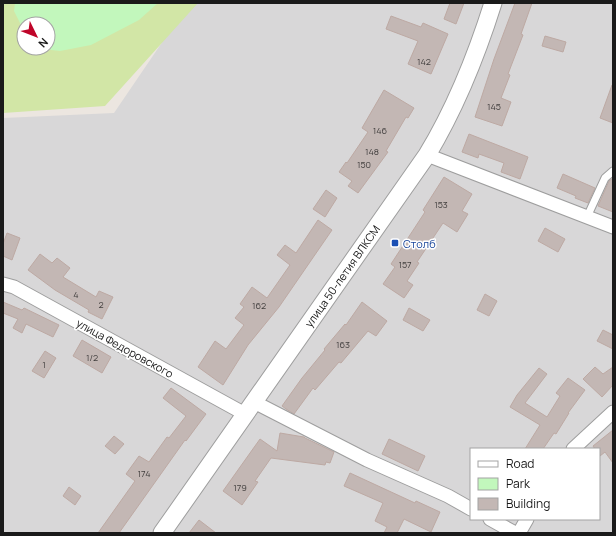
<svg xmlns="http://www.w3.org/2000/svg" width="616" height="536" font-family="Manrope,sans-serif">
  <rect width="100%" height="100%" fill="#ece6e0"/>
  <!-- residential -->
  <path fill="#d8d7d8" fill-rule="evenodd" d="M 186,3 L 613,3 L 613,533 L 3,533 L 3,118 L 114,113 L 180,16 ZM 471,449 L 599,449 L 599,519 L 471,519 Z"/>
  <!-- grass -->
  <path fill="#d2e6a6" fill-rule="evenodd" d="M 3,3 L 198,3 L 105,106 L 3,113 ZM 24,24 L 48,24 L 48,48 L 24,48 Z"/>
  <!-- park -->
  <polygon fill="#c2f7bc" points="15,3 158,3 139,20 91,45 60,51 51,50 46,48 48,48 48,24 24,24 24,31 14,11"/>
  <!-- building -->
  <g fill="#c3b7b4" stroke="#bda9a3">
    <polygon points="450,3 464,3 456,24 444,19"/>
    <polygon points="515,3 532,3 521,34 523,35 508,74 510,75 501,98 511,102 502,126 475,117 494,59"/>
    <polygon points="391,16 421,27 423,23 448,34 431,74 408,64 418,41 386,29"/>
    <polygon points="545,36 566,42 563,52 542,46"/>
    <polygon points="612,85 613,85 613,123 600,118"/>
    <polygon points="384,90 414,108 408,118 406,117 386,151 388,152 358,193 348,186 352,181 339,172 346,162 347,163 368,132 362,128"/>
    <polygon points="469,134 528,157 520,179 501,172 504,163 479,154 478,158 462,152"/>
    <polygon points="563,174 595,188 588,203 575,198 576,196 557,188"/>
    <polygon points="444,177 472,194 462,211 468,214 457,232 443,223 417,262 419,263 407,281 413,285 404,298 383,284 395,267 391,264 425,212 423,210"/>
    <polygon points="613,178 613,212 598,206 609,181"/>
    <polygon points="326,190 337,198 325,217 313,209"/>
    <polygon points="318,220 332,230 279,307 248,345 223,385 198,367 215,341 226,349 244,325 235,318 244,307 240,304 252,287 267,298 290,265 277,255 285,245 296,253"/>
    <polygon points="545,228 565,239 558,252 538,241"/>
    <polygon points="7,233 20,238 12,260 3,256 3,244"/>
    <polygon points="40,254 52,263 57,258 70,268 63,277 96,297 99,291 113,297 102,319 88,312 89,310 55,290 28,270"/>
    <polygon points="485,294 497,301 489,316 477,310"/>
    <polygon points="3,302 22,310 24,308 59,325 53,337 26,324 22,333 13,328 18,319 3,313"/>
    <polygon points="362,302 387,321 376,336 368,331 341,363 339,362 315,390 313,388 294,414 286,409 282,406 302,378 325,350 324,349 345,324 346,325"/>
    <polygon points="409,308 430,320 423,331 403,320"/>
    <polygon points="603,330 613,335 613,349 597,341"/>
    <polygon points="82,340 111,357 102,373 73,356"/>
    <polygon points="45,351 56,358 44,378 32,371"/>
    <polygon points="595,367 603,374 613,367 613,385 602,397 583,379"/>
    <polygon points="539,368 547,374 525,403 547,417 560,396 556,393 568,378 585,390 568,413 569,413 556,434 554,433 543,449 525,449 540,425 510,407 517,395"/>
    <polygon points="171,388 206,414 186,441 185,440 119,533 98,533 135,481 126,474 139,456 149,462 167,437 169,438 186,416 163,398"/>
    <polygon points="613,430 613,463 605,452 600,456 599,449 595,449 593,446"/>
    <polygon points="280,433 304,437 305,438 334,452 330,463 326,462 325,465 271,458 255,481 258,482 242,505 223,491 260,439 277,451"/>
    <polygon points="114,436 124,444 115,454 105,446"/>
    <polygon points="389,439 425,456 418,471 382,454"/>
    <polygon points="350,473 415,503 416,501 440,512 431,532 404,519 397,533 384,533 387,527 375,521 383,503 344,486"/>
    <polygon points="69,487 81,496 75,505 63,496"/>
    <polygon points="199,520 216,533 189,533"/>
  </g>
  <g fill="none" stroke-linecap="round" stroke-linejoin="round">
    <defs>
      <polyline id="service" points="587,217 605,178 613,171"/>
      <g id="minor">
        <polyline points="427,155 613,227"/>
        <polyline points="3,284 14,287 245,414"/>
        <polyline points="254,402 367,460 448,496 471,509"/>
        <polyline points="573,449 613,412"/>
        <polyline points="490,519 515,533"/>
        <polyline points="519,533 527,519"/>
      </g>
      <path id="tertiary" d="M 162,533 L 427,155 C 456,107 476,57 493,3"/>
    </defs>
    <!-- service casing -->
    <use href="#service" stroke="#9e9e9e" stroke-width="9"/>
    <!-- minor casing -->
    <use href="#minor" stroke="#9e9e9e" stroke-width="15"/>
    <!-- tertiary casing -->
    <use href="#tertiary" stroke="#9e9e9e" stroke-width="19"/>
    <!-- service -->
    <use href="#service" stroke="#fff" stroke-width="7"/>
    <!-- minor -->
    <use href="#minor" stroke="#fff" stroke-width="13"/>
    <!-- tertiary -->
    <use href="#tertiary" stroke="#fff" stroke-width="17"/>
  </g>
  <!-- markers -->
  <rect fill="#1a4fb4" stroke="#fff" stroke-width="1.5" x="391" y="239" width="8" height="8" rx="2"/>
  <g text-anchor="middle" dominant-baseline="central" stroke-width="3" stroke-linejoin="round" paint-order="stroke">
    <!-- number labels -->
    <g font-size="9" fill="#444140">
      <text x="424" y="61">142</text>
      <text x="494" y="106">145</text>
      <text x="380" y="130">146</text>
      <text x="372" y="151">148</text>
      <text x="364" y="164">150</text>
      <text x="441" y="204">153</text>
      <text x="405" y="264">157</text>
      <text x="76" y="294">4</text>
      <text x="101" y="304">2</text>
      <text x="259" y="305">162</text>
      <text x="343" y="344">163</text>
      <text x="92" y="357">1/2</text>
      <text x="44" y="364">1</text>
      <text x="144" y="473">174</text>
      <text x="240" y="487">179</text>
    </g>
    <!-- transit labels -->
    <g font-size="11" fill="#164399" stroke="#fff" text-anchor="start">
      <text x="403" y="243">Столб</text>
    </g>
    <!-- street labels -->
    <g font-size="11" fill="#1a1a1a" stroke="#fff">
      <text transform="translate(342 276) rotate(-55)">улица 50-летия ВЛКСМ</text>
      <text transform="translate(125 348) rotate(29)">улица Федоровского</text>
    </g>
  </g>
  <!-- border -->
  <rect width="616" height="536" fill="none" stroke="#1a1a1a" stroke-width="8"/>
  <!-- legend -->
  <rect x="470" y="448" width="130" height="72" fill="#ffffff" stroke="#a3a3a3"/>
  <rect x="478" y="461" width="20" height="6" fill="#ffffff" stroke="#a3a3a3"/>
  <text x="506" y="468" font-size="12" fill="#1a1a1a">Road</text>
  <rect x="478" y="478" width="20" height="12" fill="#c2f7bc" stroke="#a3a3a3"/>
  <text x="506" y="488" font-size="12" fill="#1a1a1a">Park</text>
  <rect x="478" y="498" width="20" height="12" fill="#c3b7b4" stroke="#a3a3a3"/>
  <text x="506" y="508" font-size="12" fill="#1a1a1a">Building</text>
  <!-- north arrow -->
  <g transform="translate(36 36) rotate(133)"><circle r="19" fill="#ffffff" stroke="#a3a3a3"/>
  <path d="M0-3L7 15L0 10L-7 15Z" fill="#bf0529"/>
  <text y="-6" font-size="11" font-weight="bold" text-anchor="middle" fill="#1a1a1a">N</text>
  </g>
</svg>
